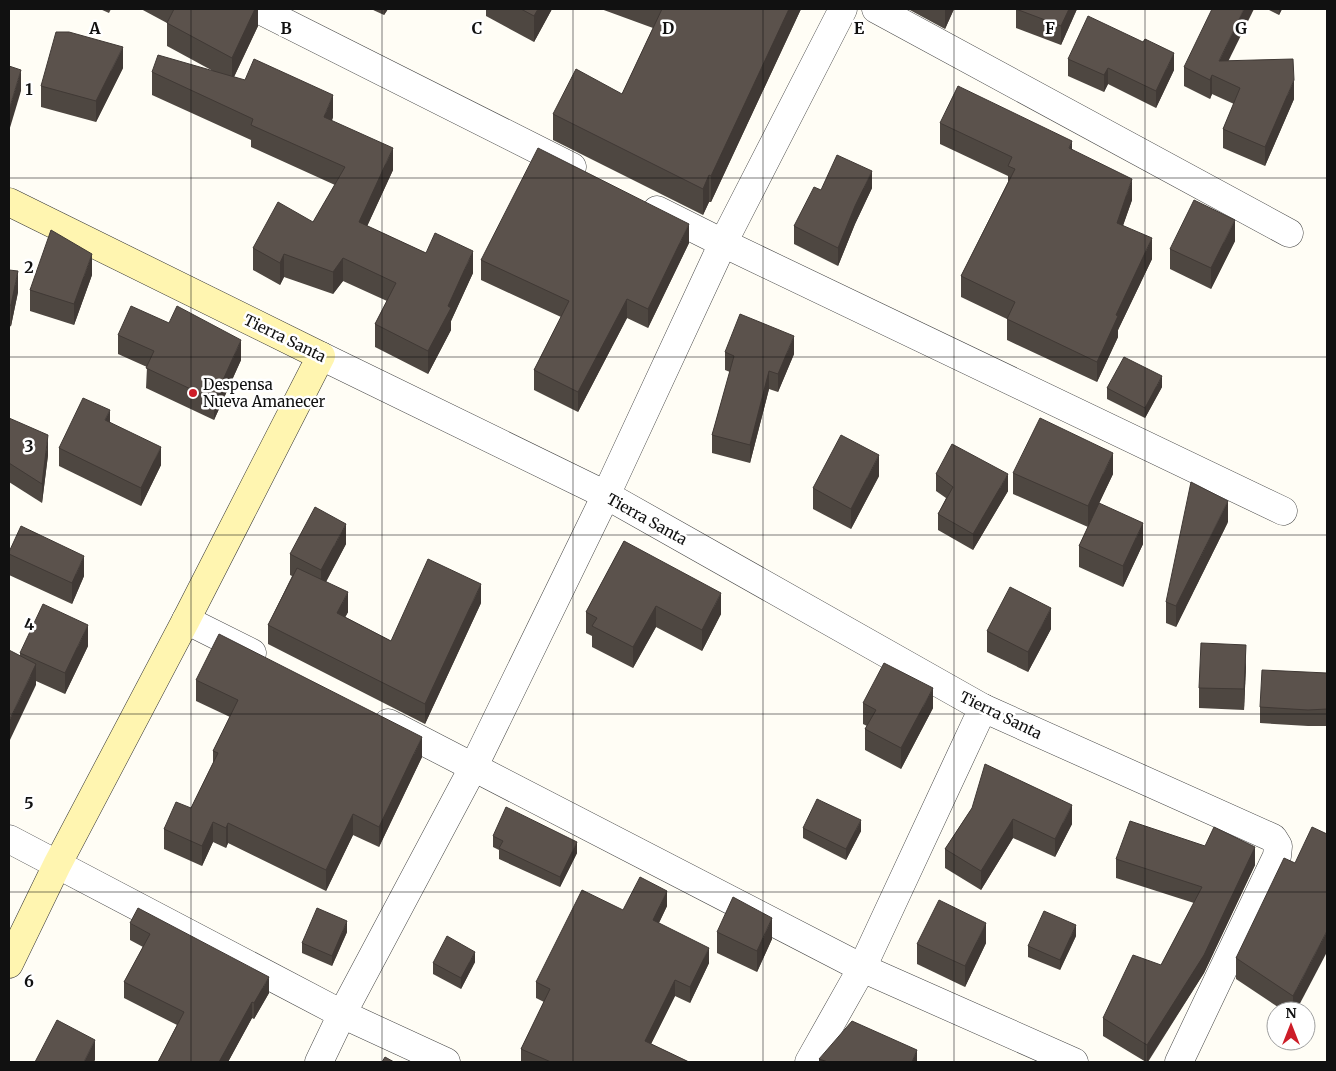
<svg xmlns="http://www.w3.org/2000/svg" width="1336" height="1071" font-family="Merriweather,serif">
  <rect width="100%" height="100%" fill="#fffdf5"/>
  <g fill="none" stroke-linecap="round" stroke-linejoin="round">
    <defs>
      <g id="street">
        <polyline points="258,9 572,167"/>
        <polyline points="876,9 1289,233"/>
        <polyline points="657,210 723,243 1283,511"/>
        <polyline points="321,356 606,495 983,708 1273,838 1278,846 1277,856 1179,1062"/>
        <polyline points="186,620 252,653"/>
        <polyline points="388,723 862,968 1074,1062"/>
        <polyline points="9,839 342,1014 446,1062"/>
        <polyline points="319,1062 342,1014 474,766 606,495 723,243 843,9"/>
        <polyline points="809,1062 862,968 983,708"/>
      </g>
      <polyline id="secondary" points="9,202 321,356 186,620 57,865 9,964"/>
    </defs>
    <!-- street casing -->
    <use href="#street" stroke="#444" stroke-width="29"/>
    <!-- secondary casing -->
    <use href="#secondary" stroke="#333" stroke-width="29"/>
    <!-- street -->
    <use href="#street" stroke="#fff" stroke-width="28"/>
    <!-- secondary -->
    <use href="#secondary" stroke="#fff5b0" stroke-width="28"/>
  </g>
  <!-- wall -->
  <g fill="#4e4741">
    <polygon points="100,9 111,9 109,13"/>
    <polygon points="141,9 258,9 258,26 234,77 333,117 332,121 393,170 367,226 426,253 473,273 451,321 451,330 428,374 375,347 375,324 387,301 343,281 333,294 284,277 280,285 253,270 253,248 313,222 335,185 251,147 251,140 152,95 152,72 213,71 167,46 167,23"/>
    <polygon points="371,9 388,9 384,15"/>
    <polygon points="486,9 552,9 534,42 486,16"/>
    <polygon points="601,9 801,9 711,202 709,202 703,215 553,140 553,114 622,94 653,28"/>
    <polygon points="908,9 954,9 945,29"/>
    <polygon points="1016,9 1077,9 1061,45 1016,28"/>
    <polygon points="1267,9 1282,9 1279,15"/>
    <polygon points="1068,59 1174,70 1156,108 1108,84 1104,92 1068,76"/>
    <polygon points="1228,61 1294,99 1265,166 1223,148 1223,129 1234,104 1212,94 1210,99 1184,86 1184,67"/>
    <polygon points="123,68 96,122 41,107 41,86"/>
    <polygon points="940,123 1072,149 1132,200 1123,225 1152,259 1118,330 1118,337 1097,382 1007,340 1007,319 961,297 961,276 1008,182 1008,176 940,144"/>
    <polygon points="872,188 855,224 838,266 794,244 794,226 821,190"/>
    <polygon points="1235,241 1211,289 1170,269 1170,249"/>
    <polygon points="689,243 648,328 627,318 578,412 534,390 534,370 561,317 481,280 481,260"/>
    <polygon points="9,270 18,292 11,326 9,327"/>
    <polygon points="92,275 74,325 30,311 30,290"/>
    <polygon points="118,335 241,360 214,420 146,388 147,367 118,354"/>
    <polygon points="725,352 794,354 778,392 769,389 750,463 712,453 712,435 730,372 725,370"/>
    <polygon points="1162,387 1145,418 1107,399 1107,388"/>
    <polygon points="9,418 48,455 42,503 9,482"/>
    <polygon points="110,422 161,465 141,506 59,466 59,448"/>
    <polygon points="1013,473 1113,474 1099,503 1143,544 1123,587 1079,567 1079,546 1088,527 1013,494"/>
    <polygon points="936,474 1008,491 973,550 938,530 938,514 946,498 936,491"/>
    <polygon points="879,476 851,529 813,509 813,488"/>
    <polygon points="1228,522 1176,627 1166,623 1166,602"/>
    <polygon points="624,541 721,614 702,651 656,627 633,668 592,647 592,636 586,633 586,612"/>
    <polygon points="346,544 326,582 348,612 345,617 391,641 481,603 425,724 268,644 268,625 292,576 290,575 290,554"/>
    <polygon points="9,552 84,576 72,604 9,575"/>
    <polygon points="1051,629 1028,672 987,652 987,631"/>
    <polygon points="88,646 65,694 36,681 36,685 20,656 20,653"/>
    <polygon points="1246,666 1244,710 1199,708 1199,688"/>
    <polygon points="1327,673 1327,726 1308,726 1260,723 1260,707"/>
    <polygon points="196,680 422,757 379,847 353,835 326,891 228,843 226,848 213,842 202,866 164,849 164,829 191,808 213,763 213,751 230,717 196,701"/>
    <polygon points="863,703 933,708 901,769 865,750 865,729 867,726 863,724"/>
    <polygon points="972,808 1072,824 1055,857 1013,838 981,890 945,868 945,849"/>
    <polygon points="803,828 861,831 846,860 803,838"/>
    <polygon points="493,836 577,853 560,887 499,859 499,850 493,847"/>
    <polygon points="1116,859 1255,865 1204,973 1148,1062 1146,1062 1103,1036 1103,1018 1161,965 1194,903 1116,878"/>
    <polygon points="1295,863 1296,1011 1284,1011 1236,979 1236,958"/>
    <polygon points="667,906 659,923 709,963 690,1003 675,996 651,1044 689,1062 521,1062 521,1049 544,1002 536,998 536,982 623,910"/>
    <polygon points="130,923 269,993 254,1019 252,1018 228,1062 158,1062 177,1025 124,998 124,982 143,947 130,940"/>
    <polygon points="347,932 332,966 302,953 302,943"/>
    <polygon points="717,932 772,939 757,972 717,953"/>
    <polygon points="1076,936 1060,970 1028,957 1028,946"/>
    <polygon points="986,943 965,987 917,964 917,944"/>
    <polygon points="475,962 461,989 433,974 433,963"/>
    <polygon points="819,1059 917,1062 819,1062"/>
  </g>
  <!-- shaded-wall -->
  <g fill="#403935">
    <polygon points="255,9 258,9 258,26 232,81 232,58"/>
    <polygon points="384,9 388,9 384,15"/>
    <polygon points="538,9 552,9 534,42 534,16"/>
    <polygon points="789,9 801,9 711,202 711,176"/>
    <polygon points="945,9 954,9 945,29"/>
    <polygon points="1069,9 1077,9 1061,45 1061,26"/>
    <polygon points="1244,9 1254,9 1220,78 1219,61"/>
    <polygon points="1279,9 1282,9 1279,15"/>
    <polygon points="123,47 123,68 96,122 96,101"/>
    <polygon points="1174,53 1174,70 1156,108 1156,91"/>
    <polygon points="1108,68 1108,84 1104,92 1104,75"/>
    <polygon points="21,70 21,91 9,131 9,110"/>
    <polygon points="1212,75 1212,94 1210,99 1210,80"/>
    <polygon points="1294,80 1294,99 1265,166 1265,147"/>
    <polygon points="333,95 333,117 324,140 324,117"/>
    <polygon points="1072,141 1072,162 1069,148"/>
    <polygon points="393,148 393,170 359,244 359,222"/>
    <polygon points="872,171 872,188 855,224 838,266 838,248 855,206"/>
    <polygon points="709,175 709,202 703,215 703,189"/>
    <polygon points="1132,179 1132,200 1117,243 1117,223"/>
    <polygon points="1235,220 1235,241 1211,289 1211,268"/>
    <polygon points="689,224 689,243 648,328 648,309"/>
    <polygon points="1152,238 1152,259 1118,330 1118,337 1097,382 1097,362 1116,315"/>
    <polygon points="473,251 473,273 451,321 451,330 428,374 428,351 448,306"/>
    <polygon points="92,254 92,275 74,325 74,304"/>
    <polygon points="284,254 284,277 280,285 280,263"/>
    <polygon points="343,258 343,281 333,294 333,272"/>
    <polygon points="18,271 18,292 11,326 11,305"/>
    <polygon points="627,299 627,318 578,412 578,392"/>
    <polygon points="794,336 794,354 778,392 778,374"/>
    <polygon points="241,340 241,360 214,420 214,400"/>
    <polygon points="769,371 769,389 750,463 750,445"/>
    <polygon points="1162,376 1162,387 1145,418 1145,408"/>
    <polygon points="110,410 110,428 105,420"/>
    <polygon points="48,435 48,455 42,503 42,484"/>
    <polygon points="161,447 161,465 141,506 141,488"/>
    <polygon points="1113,453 1113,474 1088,527 1088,506"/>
    <polygon points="879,455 879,476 851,529 851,509"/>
    <polygon points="1008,474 1008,491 973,550 973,534"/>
    <polygon points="1228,501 1228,522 1176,627 1176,606"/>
    <polygon points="1143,523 1143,544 1123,587 1123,566"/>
    <polygon points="346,524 346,544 321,591 321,570"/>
    <polygon points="84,556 84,576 72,604 72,583"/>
    <polygon points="481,584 481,603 425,724 425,704"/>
    <polygon points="348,592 348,612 337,633 337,613"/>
    <polygon points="721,593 721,614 702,651 702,630"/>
    <polygon points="656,606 656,627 633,668 633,647"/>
    <polygon points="1051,608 1051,629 1028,672 1028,652"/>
    <polygon points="88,625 88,646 65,694 65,673"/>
    <polygon points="1246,645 1246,666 1244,710 1244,689"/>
    <polygon points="36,664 36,685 9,742 9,721"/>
    <polygon points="933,688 933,708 901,769 901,748"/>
    <polygon points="422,737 422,757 379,847 379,827"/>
    <polygon points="1072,805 1072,824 1055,857 1055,839"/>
    <polygon points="353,814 353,835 326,891 326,870"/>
    <polygon points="1013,819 1013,838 981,890 981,871"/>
    <polygon points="861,820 861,831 846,860 846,849"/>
    <polygon points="213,822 213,842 202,866 202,846"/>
    <polygon points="228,823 228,843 226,848 226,828"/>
    <polygon points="577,842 577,853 560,887 560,877"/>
    <polygon points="1255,847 1255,865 1204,973 1147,1062 1147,1045"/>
    <polygon points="667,891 667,906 653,935 653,920"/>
    <polygon points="772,918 772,939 757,972 757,951"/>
    <polygon points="347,921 347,932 332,966 332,956"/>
    <polygon points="986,923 986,943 965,987 965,966"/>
    <polygon points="1076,925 1076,936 1060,970 1060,960"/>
    <polygon points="1327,931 1327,952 1296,1011 1293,1011 1293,996"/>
    <polygon points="709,948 709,963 690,1003 690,987"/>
    <polygon points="475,952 475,962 461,989 461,978"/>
    <polygon points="269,977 269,993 254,1019 254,1003"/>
    <polygon points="675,980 675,996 645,1056 645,1041"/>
    <polygon points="252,1002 252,1018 228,1062 219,1062"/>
    <polygon points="95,1040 95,1060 94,1062 84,1062"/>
    <polygon points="917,1050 917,1062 912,1062"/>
  </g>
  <!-- building -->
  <g fill="#5b524c" stroke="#403935">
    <polygon points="174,9 255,9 232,58 167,23"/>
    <polygon points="521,9 538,9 534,16"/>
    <polygon points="662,9 789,9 711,176 709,175 703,189 553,114 576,69 622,94"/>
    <polygon points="1016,9 1069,9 1061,26"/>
    <polygon points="1212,9 1244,9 1219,61 1293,59 1294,80 1265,147 1223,129 1240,88 1212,75 1210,80 1184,67"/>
    <polygon points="1088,16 1143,42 1145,39 1174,53 1156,91 1108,68 1104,75 1068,59"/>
    <polygon points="56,32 69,32 123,47 96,101 41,86"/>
    <polygon points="158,55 245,80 254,59 333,95 324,117 393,148 359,222 426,253 435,233 473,251 448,306 451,308 428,351 375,324 396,283 343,258 333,272 284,254 280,263 253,248 278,202 313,222 345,167 251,125 253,119 152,72"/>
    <polygon points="9,66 21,70 9,110"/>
    <polygon points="958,86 1072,141 1069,148 1132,179 1117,223 1152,238 1116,315 1118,316 1097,362 1007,319 1015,302 961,276 1015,169 1008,166 1012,157 940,123"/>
    <polygon points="538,148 689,224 648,309 627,299 578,392 534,370 569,301 481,260"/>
    <polygon points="837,155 872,171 855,206 838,248 794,226 814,187 821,190"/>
    <polygon points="1194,200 1235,220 1211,268 1170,249"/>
    <polygon points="51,230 92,254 74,304 30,290"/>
    <polygon points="9,270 18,271 11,305 9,306"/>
    <polygon points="131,306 169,323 177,306 241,340 214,400 146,368 154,351 118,335"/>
    <polygon points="740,314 794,336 778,374 769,371 750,445 712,435 734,356 725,352"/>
    <polygon points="1124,357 1162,376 1145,408 1107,388"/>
    <polygon points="83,398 110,410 105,420 161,447 141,488 59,448"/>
    <polygon points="9,418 48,435 42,484 9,463"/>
    <polygon points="1040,418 1113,453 1088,506 1013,473"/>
    <polygon points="841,435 879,455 851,509 813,488"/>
    <polygon points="952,444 1008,474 973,534 938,514 953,487 936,474"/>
    <polygon points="1191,482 1228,501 1176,606 1166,602"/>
    <polygon points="1099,503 1143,523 1123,566 1079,546"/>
    <polygon points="315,507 346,524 321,570 290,554"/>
    <polygon points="21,526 84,556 72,583 9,554 9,552"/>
    <polygon points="624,541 721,593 702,630 656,606 633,647 592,626 597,618 586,612"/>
    <polygon points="428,559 481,584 425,704 268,625 297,568 348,592 337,613 391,641"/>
    <polygon points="1010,587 1051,608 1028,652 987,631"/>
    <polygon points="43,604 88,625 65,673 20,653"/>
    <polygon points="219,634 422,737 379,827 353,814 326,870 228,823 226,828 213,822 202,846 164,829 176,802 191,808 218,753 213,751 238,700 196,680"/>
    <polygon points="1201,643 1246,645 1244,689 1199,688"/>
    <polygon points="9,650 36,664 9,721"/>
    <polygon points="884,663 933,688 901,748 865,729 876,710 863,703"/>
    <polygon points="1262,670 1327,673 1327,709 1308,710 1260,707"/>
    <polygon points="985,764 1072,805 1055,839 1013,819 981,871 945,849 972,808"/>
    <polygon points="817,799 861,820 846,849 803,828"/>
    <polygon points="506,807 577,842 560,877 499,848 503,841 493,836"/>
    <polygon points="1130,821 1205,846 1214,827 1255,847 1204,955 1147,1045 1103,1018 1133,955 1161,965 1202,887 1116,859"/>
    <polygon points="1312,827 1327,834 1327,931 1293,996 1236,958 1284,858 1295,863"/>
    <polygon points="640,877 667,891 653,920 709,948 690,987 675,980 645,1041 689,1062 551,1062 521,1049 550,989 536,982 582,890 623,910"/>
    <polygon points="733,897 772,918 757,951 717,932"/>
    <polygon points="939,900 986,923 965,966 917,944"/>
    <polygon points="138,908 269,977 254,1003 252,1002 219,1062 158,1062 184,1012 124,982 150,934 130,923"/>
    <polygon points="317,908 347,921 332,956 302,943"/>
    <polygon points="1044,911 1076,925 1060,960 1028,946"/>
    <polygon points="447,936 475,952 461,978 433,963"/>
    <polygon points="57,1020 95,1040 84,1062 35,1062"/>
    <polygon points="852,1021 917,1050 912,1062 828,1062 819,1059"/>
    <polygon points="385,1057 394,1062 382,1062"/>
  </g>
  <!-- grid -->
  <path fill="none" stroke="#111" stroke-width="1" stroke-opacity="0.55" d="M 191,9 L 191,1062M 382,9 L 382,1062M 573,9 L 573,1062M 763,9 L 763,1062M 954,9 L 954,1062M 1145,9 L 1145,1062M 9,178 L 1327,178M 9,357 L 1327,357M 9,535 L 1327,535M 9,714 L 1327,714M 9,892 L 1327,892"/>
  <!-- markers -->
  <circle fill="#cd1d28" stroke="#fff" stroke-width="2" cx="193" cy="393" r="5"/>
  <g text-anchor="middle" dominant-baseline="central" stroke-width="5" stroke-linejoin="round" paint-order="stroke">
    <!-- street labels -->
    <g font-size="15" fill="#111" stroke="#fff">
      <text transform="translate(285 338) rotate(26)">Tierra Santa</text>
      <text transform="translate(647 519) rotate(29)">Tierra Santa</text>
      <text transform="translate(1001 715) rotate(26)">Tierra Santa</text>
    </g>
    <!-- poi labels -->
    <g font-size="15" fill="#111" stroke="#fff" text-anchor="start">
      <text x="203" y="384">Despensa<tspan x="203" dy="17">Nueva Amanecer</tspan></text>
    </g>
  </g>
  <g font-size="16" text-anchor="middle" font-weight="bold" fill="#111" stroke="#fff" stroke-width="5" stroke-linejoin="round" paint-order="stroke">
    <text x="95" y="34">A</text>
    <text x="286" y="34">B</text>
    <text x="477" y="34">C</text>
    <text x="668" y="34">D</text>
    <text x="859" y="34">E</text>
    <text x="1050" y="34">F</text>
    <text x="1241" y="34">G</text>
    <text x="29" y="95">1</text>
    <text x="29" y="273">2</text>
    <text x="29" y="452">3</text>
    <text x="29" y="630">4</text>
    <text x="29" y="809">5</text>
    <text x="29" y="987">6</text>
  </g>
  <!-- border -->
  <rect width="1336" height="1071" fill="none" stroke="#111111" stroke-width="20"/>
  <!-- north arrow -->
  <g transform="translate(1291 1026)"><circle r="24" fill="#ffffff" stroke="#a0a0a0"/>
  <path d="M0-4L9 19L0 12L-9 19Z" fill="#cd1d28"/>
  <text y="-8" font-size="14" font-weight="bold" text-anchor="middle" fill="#111111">N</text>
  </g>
</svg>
